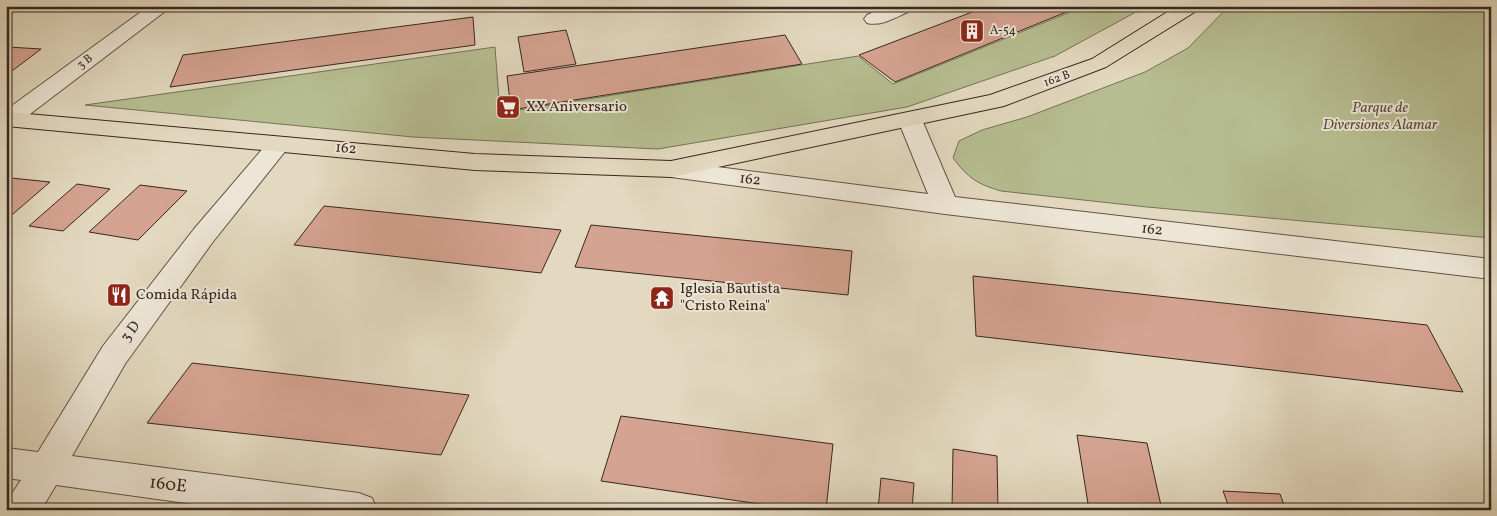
<svg xmlns="http://www.w3.org/2000/svg" width="1497" height="516" font-family="Vollkorn,serif">
  <rect width="100%" height="100%" fill="#e3d9c0"/>
  <filter id="stains"><feTurbulence type="fractalNoise" baseFrequency=".004" numOctaves="4"/><feColorMatrix values="0 0 0 0 .2 0 0 0 0 .09 0 0 0 0 .02 0 0 0 .5 -.17"/></filter>
  <radialGradient id="worn" r=".72"><stop offset=".6" stop-color="#630" stop-opacity="0"/><stop offset="1" stop-color="#630" stop-opacity=".3"/></radialGradient>
  <!-- green -->
  <g fill="#b6be91" stroke="#767358">
    <polygon points="1085,6 1147,6 1055,56 907,107 658,149 413,137 85,105 495,47 500,113 858,56 893,84"/>
    <path d="M 1229,6 L 1491,6 L 1491,238 L 1147,207 L 1001,191 C 977,184 968,178 953,158 L 959,141 L 982,130 L 1027,117 L 1145,72 L 1188,48 Z"/>
  </g>
  <!-- building -->
  <g fill="#d5a391" stroke="#37281f">
    <polygon points="988,6 1081,6 895,82 859,55"/>
    <polygon points="473,17 475,45 170,87 183,55"/>
    <polygon points="566,30 576,64 524,72 518,37"/>
    <polygon points="785,35 802,64 511,110 507,76"/>
    <polygon points="8,47 41,49 8,74 6,48"/>
    <polygon points="11,178 50,182 6,220 6,182"/>
    <polygon points="77,184 110,189 63,231 29,226"/>
    <polygon points="140,185 187,191 138,240 89,232"/>
    <polygon points="324,206 561,230 541,273 294,245"/>
    <polygon points="591,225 852,251 848,295 575,267"/>
    <polygon points="973,276 1427,325 1463,392 976,336"/>
    <polygon points="192,363 469,395 441,455 147,423"/>
    <polygon points="621,416 833,444 826,510 801,510 601,481"/>
    <polygon points="1077,435 1147,443 1162,510 1089,510"/>
    <polygon points="953,449 997,456 998,510 952,510"/>
    <polygon points="881,478 914,483 912,510 878,510"/>
    <polygon points="1223,491 1280,494 1286,510 1230,510"/>
  </g>
  <g fill="none" stroke-linecap="round" stroke-linejoin="round">
    <defs>
      <g id="minor">
        <polygon points="149,6 172,6 17,124 6,125 6,110"/>
        <path d="M 888,6 L 915,6 L 912,10 C 898,16 882,27 867,23 L 864,19 L 867,15 Z"/>
        <polygon points="910,113 918,115 922,120 955,197 1491,259 1491,279 945,214 671,177 662,175 659,169 662,163 671,161 928,194 898,120 902,115"/>
        <polygon points="279,137 287,139 291,144 212,243 125,364 72,456 359,493 372,498 377,510 236,510 56,485 41,510 6,510 9,498 21,480 6,478 6,448 38,452 103,346 194,229 271,139"/>
      </g>
      <polygon id="major" points="1177,6 1201,6 1198,10 1106,67 1004,106 671,177 475,170 6,126 6,112 475,154 671,161 990,95 1092,59"/>
    </defs>
    <!-- minor casing -->
    <use href="#minor" stroke="#625447" stroke-width="2"/>
    <!-- major casing -->
    <use href="#major" stroke="#37281f" stroke-width="2"/>
    <!-- minor -->
    <use href="#minor" fill="#ede6d6" fill-rule="evenodd"/>
    <!-- major -->
    <use href="#major" fill="#e3d9c0" fill-rule="evenodd"/>
  </g>
  <!-- icons -->
  <defs>
    <symbol id="building-square" viewBox="-11 -11 22 22"><rect x="-9" y="-9" width="18" height="18" rx="4" fill="#8f2418" stroke="#ede6d6"/><path d="M-4-6H4V6H1V3H-1V6H-4ZM-2.5-4.3h1.7v1.8h-1.7ZM.8-4.3h1.7v1.8H.8ZM-2.5-1h1.7V.8h-1.7ZM.8-1h1.7V.8H.8Z" fill="#fff"/></symbol>
    <symbol id="supermarket-square" viewBox="-11 -11 22 22"><rect x="-9" y="-9" width="18" height="18" rx="4" fill="#8f2418" stroke="#ede6d6"/><path d="M-6-5.5h2.5l.6 2H6L4.5 2H-2.5L-4.4-4H-6ZM-1.5 3.2a1.3 1.3 0 1 0 .1 0ZM3 3.2a1.3 1.3 0 1 0 .1 0Z" fill="#fff"/></symbol>
    <symbol id="restaurant-square" viewBox="-11 -11 22 22"><rect x="-9" y="-9" width="18" height="18" rx="4" fill="#8f2418" stroke="#ede6d6"/><path d="M-5-6h1v4h1v-4h1v4h1v-4h1v5L-1.5 .5V6h-2V.5L-5-1ZM5-6V6H3V1.5H1.5Q1.5-4 5-6Z" fill="#fff"/></symbol>
    <symbol id="temple-square" viewBox="-11 -11 22 22"><rect x="-9" y="-9" width="18" height="18" rx="4" fill="#8f2418" stroke="#ede6d6"/><path d="M0-6L5-2H3V0L6.5 2.5H4V6H1.5V3h-3V6H-4V2.5H-6.5L-3 0V-2H-5Z" fill="#fff"/></symbol>
  </defs>
  <g fill-rule="evenodd">
    <use href="#building-square" x="958" y="17" width="28" height="28"/>
    <use href="#supermarket-square" x="494" y="93" width="28" height="28"/>
    <use href="#restaurant-square" x="105" y="281" width="28" height="28"/>
    <use href="#temple-square" x="648" y="284" width="28" height="28"/>
  </g>
  <g text-anchor="middle" dominant-baseline="central" stroke-width="4" stroke-linejoin="round" paint-order="stroke">
    <!-- far-poi labels -->
    <g font-size="12" fill="#37281f" stroke="#ede6d6" text-anchor="start">
      <text x="990" y="31">A-54</text>
    </g>
    <!-- far-street labels -->
    <g font-size="12" fill="#37281f" stroke="#ede6d6">
      <text transform="translate(85 62) rotate(-37)">3 B</text>
      <text transform="translate(1057 79) rotate(-20)">162 B</text>
    </g>
    <!-- poi labels -->
    <g font-size="15" fill="#37281f" stroke="#ede6d6" text-anchor="start">
      <text x="526" y="107">XX Aniversario</text>
      <text x="680" y="289">Iglesia Bautista<tspan x="680" dy="17">"Cristo Reina"</tspan></text>
      <text x="136" y="295">Comida Rápida</text>
    </g>
    <!-- park labels -->
    <g font-size="15" font-style="italic" fill="#574e3c" stroke="#ede6d6">
      <text x="1380" y="108">Parque de<tspan x="1380" dy="17">Diversiones Alamar</tspan></text>
    </g>
    <!-- street labels -->
    <g font-size="15" fill="#37281f" stroke="#ede6d6">
      <text transform="translate(346 149) rotate(5)">162</text>
      <text transform="translate(750 180) rotate(7)">162</text>
      <text transform="translate(1152 230) rotate(7)">162</text>
      <text transform="translate(131 332) rotate(-53)">3 D</text>
    </g>
    <!-- near-street labels -->
    <g font-size="18" fill="#37281f" stroke="#ede6d6">
      <text transform="translate(168 485) rotate(7)">160E</text>
    </g>
  </g>
  <!-- margin -->
  <rect width="1497" height="516" fill="none" stroke="#e3d9c0" stroke-width="25"/>
  <rect x="8" y="8" width="1482" height="501" fill="none" stroke="#37281f" stroke-width="2.5"/>
  <rect x="12" y="12" width="1472" height="491" fill="none" stroke="#37281f"/>
  <rect width="100%" height="100%" filter="url(#stains)"/>
  <rect width="100%" height="100%" fill="url(#worn)"/>
</svg>
